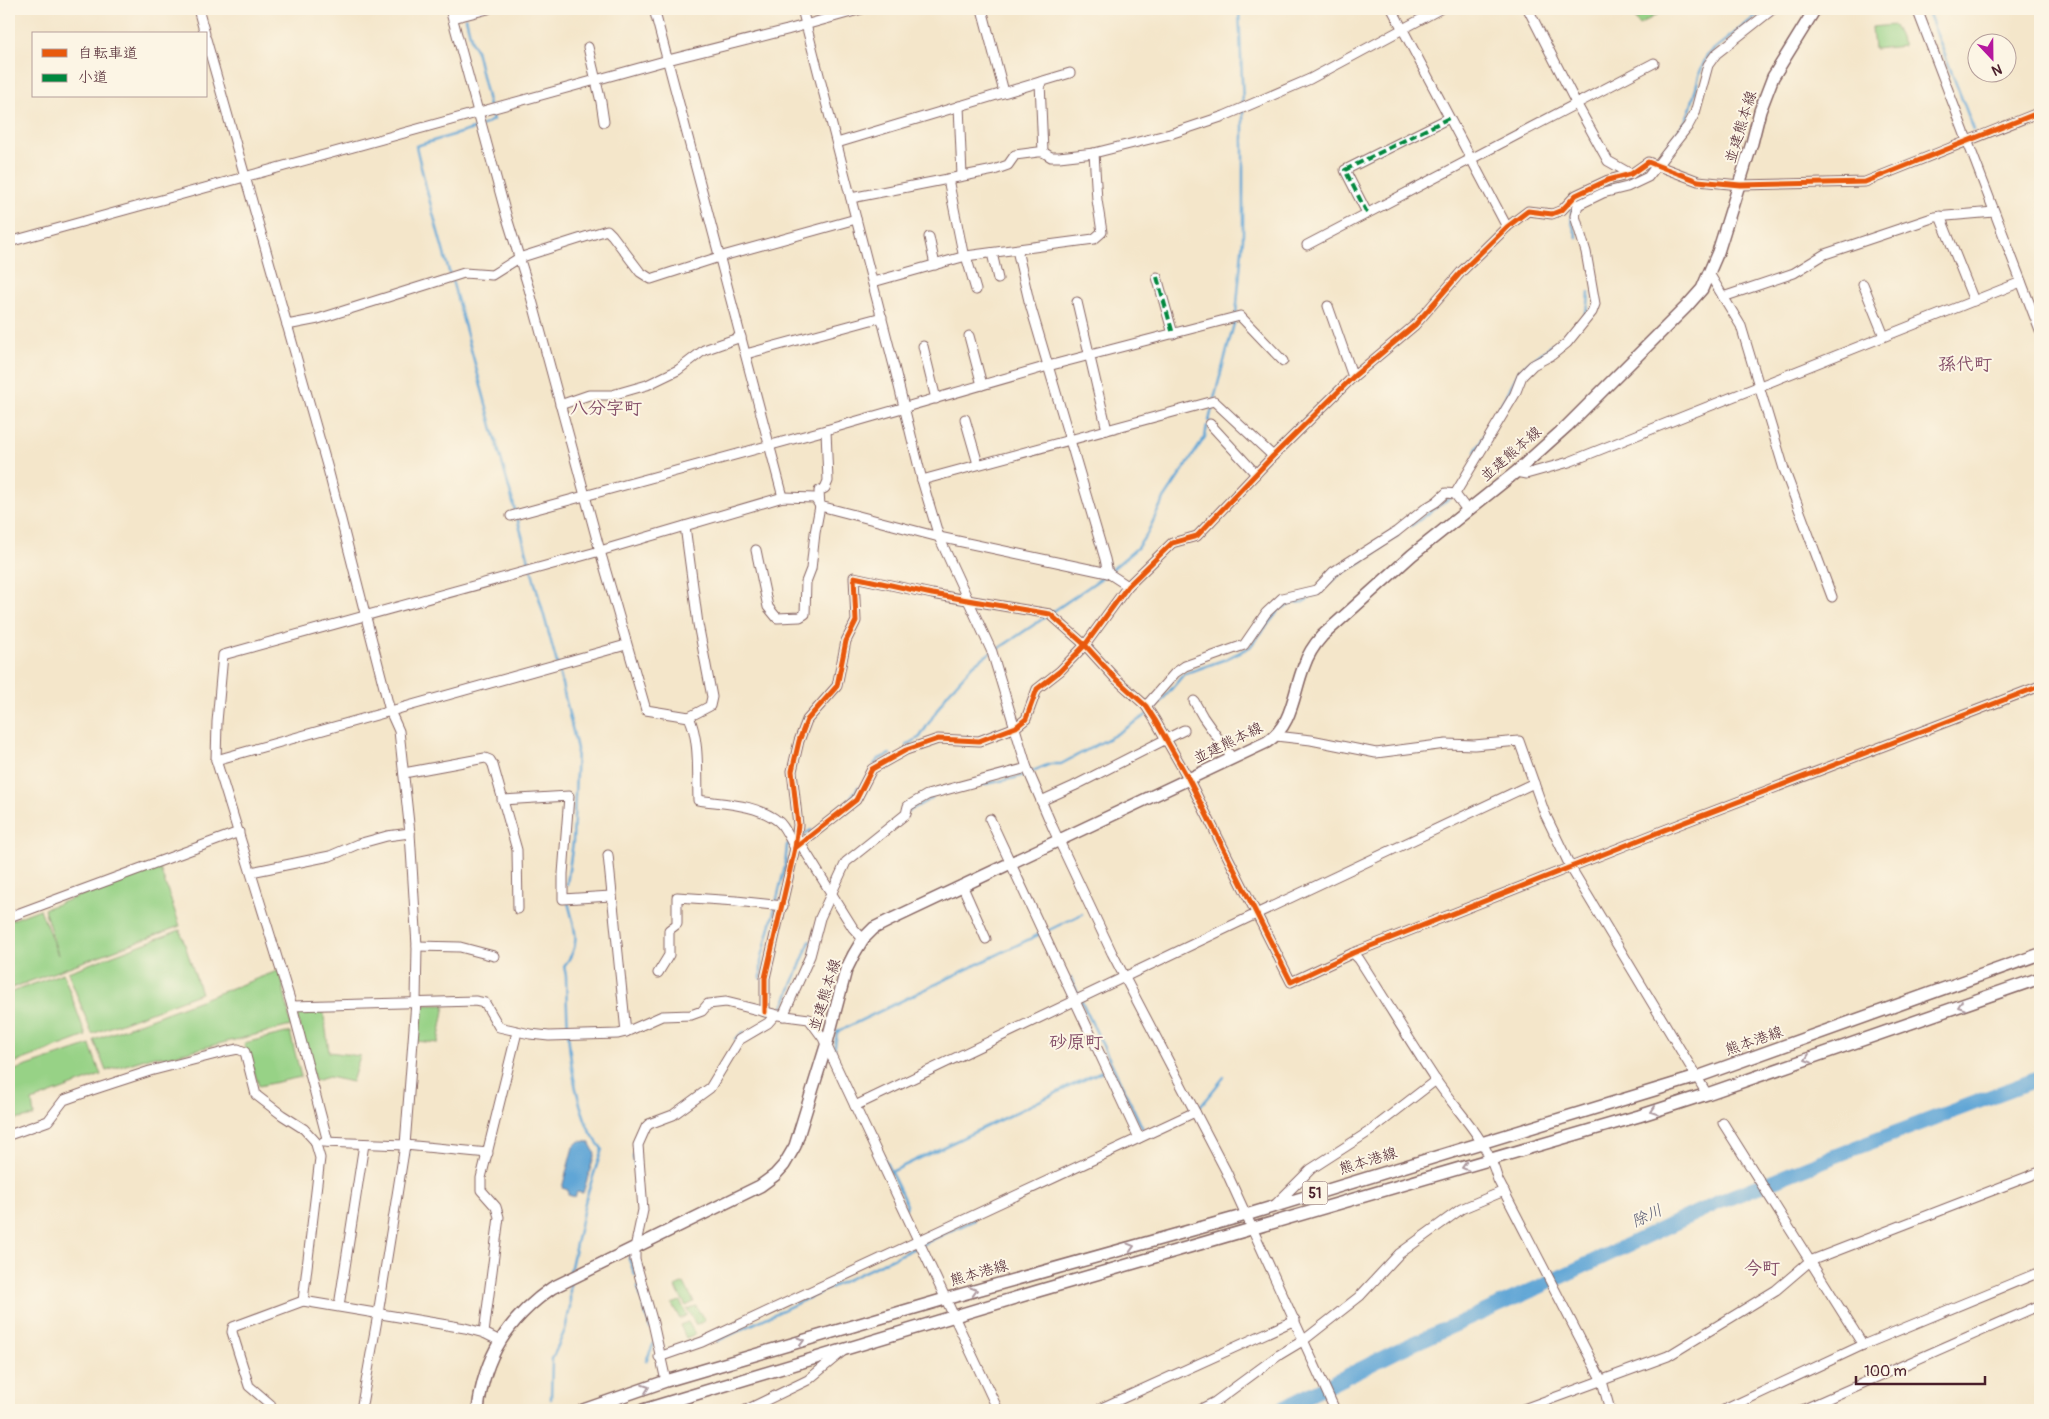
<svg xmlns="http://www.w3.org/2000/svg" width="2049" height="1419" font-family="Pangolin,'Klee One',sans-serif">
  <rect width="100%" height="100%" fill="#fcf5e5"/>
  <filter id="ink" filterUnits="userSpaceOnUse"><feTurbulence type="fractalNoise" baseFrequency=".02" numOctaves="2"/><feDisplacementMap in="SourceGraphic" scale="10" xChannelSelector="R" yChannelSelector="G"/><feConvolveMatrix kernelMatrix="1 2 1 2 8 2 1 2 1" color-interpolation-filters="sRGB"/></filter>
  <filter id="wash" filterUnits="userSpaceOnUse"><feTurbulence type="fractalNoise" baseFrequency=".0096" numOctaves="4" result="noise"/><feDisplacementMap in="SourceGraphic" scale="20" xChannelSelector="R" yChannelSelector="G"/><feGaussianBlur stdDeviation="1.12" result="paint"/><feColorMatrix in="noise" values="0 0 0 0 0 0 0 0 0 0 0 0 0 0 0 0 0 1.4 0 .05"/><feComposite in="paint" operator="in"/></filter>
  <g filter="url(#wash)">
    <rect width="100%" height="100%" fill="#f4e6ca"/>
    <!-- green -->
    <g fill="#97d286" stroke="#707858">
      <polygon points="1630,9 1655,9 1658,14 1639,25"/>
      <polygon points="1894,25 1904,46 1874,49 1872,27"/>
      <polygon points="159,866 180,926 9,989 9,921 40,909 58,955 44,909"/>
      <polygon points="180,930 201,993 92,1034 68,972"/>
      <polygon points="280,970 291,1026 166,1057 155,1056 106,1071 94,1040"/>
      <polygon points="63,973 86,1036 9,1065 9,993"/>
      <polygon points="418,1005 445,1005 438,1043 415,1041"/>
      <polygon points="323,1008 329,1052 360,1056 352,1082 329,1077 315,1081 295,1009"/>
      <polygon points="290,1032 301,1077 259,1086 244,1043"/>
      <polygon points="90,1045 101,1075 32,1101 34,1116 9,1121 9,1072"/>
      <polygon points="684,1283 694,1302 686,1306 675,1287"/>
      <polygon points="680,1301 687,1315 680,1319 672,1304"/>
      <polygon points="696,1306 705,1321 696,1325 687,1309"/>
      <polygon points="688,1322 695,1334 686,1338 680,1325"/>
    </g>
    <!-- water -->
    <polygon fill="#60a6d6" stroke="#556280" points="579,1141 589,1142 595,1153 583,1193 577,1192 575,1197 568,1195 568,1190 562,1188 573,1147"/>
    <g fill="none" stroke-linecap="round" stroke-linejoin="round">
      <!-- stream -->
      <g stroke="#60a6d6" stroke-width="2.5">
        <polyline points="1239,9 1243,105"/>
        <polyline points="1927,9 1974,130"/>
        <polyline points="466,18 472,42 476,50 489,106"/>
        <polyline points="1660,155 1685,122 1691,107 1700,72 1707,55 1765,9"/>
        <polyline points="1583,198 1602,188 1629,181"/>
        <path d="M 1575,205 C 1567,215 1573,226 1577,237"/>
        <path d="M 450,275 C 438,232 426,190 416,146 L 477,128 L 493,120 L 490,112"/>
        <polyline points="452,280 558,667 577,749 573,842 567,884"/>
        <polyline points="1236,315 1243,239 1243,110"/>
        <polyline points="1584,317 1588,305 1589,293"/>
        <polyline points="1214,399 1235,320"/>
        <polyline points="1209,421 1213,404"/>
        <polyline points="1475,452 1520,370 1568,333 1577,324"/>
        <polyline points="1411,526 1451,497"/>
        <polyline points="1110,571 1137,548 1147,534 1162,502 1205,437 1207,426"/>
        <polyline points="1051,613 1106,575"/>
        <polyline points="995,651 1047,616"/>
        <polyline points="1153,711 1184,674 1226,659 1250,647 1280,609 1293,603 1303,602 1319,593 1339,575 1371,556 1399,535"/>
        <polyline points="906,746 920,737 947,694 974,664 990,653"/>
        <polyline points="874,764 879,759 890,754"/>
        <polyline points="1031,772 1050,764 1061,764 1115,735 1148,714"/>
        <polyline points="976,786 1015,778 1026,774"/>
        <polyline points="848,801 858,787"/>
        <polyline points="909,811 932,798"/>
        <polyline points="798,838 811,830"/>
        <polyline points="829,886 838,865 843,861"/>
        <path d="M 568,902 C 574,927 583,944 564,966 L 566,976 C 567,1025 568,1075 586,1122 C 589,1132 596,1141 602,1149 L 586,1198 L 569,1276"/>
        <polyline points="776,903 785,866 787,845 790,844"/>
        <polyline points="1045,932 1082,914"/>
        <polyline points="761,978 761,961 775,908"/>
        <polyline points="1071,978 1079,995"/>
        <polyline points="1081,1000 1142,1127 1142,1133"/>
        <polyline points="781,1012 810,941"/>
        <polyline points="735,1039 744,1032"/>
        <polyline points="834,1053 837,1032 1040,934"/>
        <polyline points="1197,1110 1224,1077"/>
        <polyline points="880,1150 907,1205 906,1208"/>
        <polyline points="635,1151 633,1157 636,1172"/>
        <polyline points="891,1172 1102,1071"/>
        <polyline points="400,1207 409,1151"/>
        <polyline points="630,1254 629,1259 635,1275"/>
        <polyline points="638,1287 650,1328"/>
        <polyline points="717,1341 974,1220"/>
        <polyline points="646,1361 654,1343"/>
        <polyline points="551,1399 552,1359 565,1330 570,1307 570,1284"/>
      </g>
      <!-- river -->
      <polyline stroke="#60a6d6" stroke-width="15" points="1279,1410 1399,1350 1537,1288 1719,1202 1858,1147 2040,1078"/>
    </g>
  </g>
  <g filter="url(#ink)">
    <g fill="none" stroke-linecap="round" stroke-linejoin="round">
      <defs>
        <g id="minor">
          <polyline points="198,9 205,34"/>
          <path d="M 450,9 L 507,218 L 529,289 L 600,551 L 646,710 L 689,717 C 700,740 697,775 698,800 C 724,804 756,804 778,821 C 785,826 790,840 795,848"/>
          <polyline points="654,9 783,497"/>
          <polyline points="802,9 894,366 922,480 939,537 992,652 1027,768 1053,828 1112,953 1226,1171 1335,1410"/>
          <polyline points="982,9 1004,92"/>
          <polyline points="1392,9 1507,227"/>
          <polyline points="1528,9 1576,103 1608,161 1631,174"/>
          <polyline points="1917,9 2040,331"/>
          <polyline points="453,18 488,9"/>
          <polyline points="206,39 328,469 390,711 399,731 410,833 417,946 416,1002 405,1145 378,1314 361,1410"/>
          <polyline points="588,47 601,102 604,122"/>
          <polyline points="1040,82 1043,152"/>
          <polyline points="959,106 962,176"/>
          <polyline points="837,143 1070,73"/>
          <polyline points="948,179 963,253 966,256 976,290"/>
          <polyline points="851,198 994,170 1008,165 1015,155 1038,152 1043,152 1051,157 1059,157 1094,153 1170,134 1224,116 1310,79 1440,9"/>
          <polyline points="1367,213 1345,170 1449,118"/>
          <polyline points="1940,216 1974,301"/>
          <polyline points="929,237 935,265"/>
          <polyline points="9,242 668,60 787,30 862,9"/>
          <polyline points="1307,245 1654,63"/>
          <polyline points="1017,250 1029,301 1105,559 1108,573"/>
          <polyline points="992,253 998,279"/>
          <polyline points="1710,275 1741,326 1784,469 1832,597"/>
          <polyline points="1157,277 1173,334"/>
          <polyline points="873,282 966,256 1094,239 1102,232 1097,200 1094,153"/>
          <polyline points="1863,284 1884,336"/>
          <polyline points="1723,297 1794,273 1825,254 1935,217 1994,212"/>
          <polyline points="1077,302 1107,430"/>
          <polyline points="1328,306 1353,377"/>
          <polyline points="287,325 318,319 464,273 492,275 519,258 607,230 612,235 640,272 651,279 719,257 856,219"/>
          <polyline points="969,336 982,385"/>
          <polyline points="923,346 936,399"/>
          <polyline points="746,354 882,317"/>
          <polyline points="560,405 589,395 612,395 647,385 678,370 704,350 741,337"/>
          <polyline points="965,419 978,464"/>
          <polyline points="1210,424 1256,474"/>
          <polyline points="1516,472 1526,474 1569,462 2021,282"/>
          <polyline points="922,480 1214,401 1273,456"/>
          <polyline points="1467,510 1455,494 1515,394 1522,376 1533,365 1552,355 1567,343 1592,312 1595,304 1586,252 1575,216 1578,205 1603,193 1627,187 1648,177 1688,126 1695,113 1708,65 1716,54 1773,9"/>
          <polyline points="511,516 826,430 1048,366 1240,316 1283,361"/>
          <polyline points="685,526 698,624 712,697 710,706 689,717"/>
          <polyline points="756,550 768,607 777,618 800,617 805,614 806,582 811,569 815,533 820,506 819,491 825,488 828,481 826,430"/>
          <polyline points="1194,701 1203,717 1232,758"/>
          <polyline points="1146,706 1175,673 1185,666 1244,645 1266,613 1282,598 1316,590 1333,572 1396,532 1426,508 1436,502 1446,493 1455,494"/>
          <polyline points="1276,736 1311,740 1376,753 1446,744 1474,745 1519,741 1545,814 1571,868 1707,1094"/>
          <polyline points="216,760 626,645"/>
          <polyline points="404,773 485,758 490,760 493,765 517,850 518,909"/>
          <polyline points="502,800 569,796 563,874 563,899 611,896"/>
          <polyline points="1041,801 1074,786 1184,730"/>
          <polyline points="990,819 1139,1138"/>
          <polyline points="800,843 853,928 863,939"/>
          <polyline points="795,848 798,825 792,771 799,741 807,720 837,686 846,641 856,621 854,577 932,594 1050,614 1085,645 1115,678 1146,706 1155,720 1188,778 1291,982 1353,953 1667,829 2040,686"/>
          <polyline points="608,855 626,1032"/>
          <polyline points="251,872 330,856 358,844 387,836 410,833"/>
          <polyline points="962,885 986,939"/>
          <polyline points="9,917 239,832"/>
          <polyline points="417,946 460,947 494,956"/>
          <path d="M 1353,953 L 1359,959 C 1385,999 1409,1040 1435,1079 C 1460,1116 1485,1135 1498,1180 L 1602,1381 L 1610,1410"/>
          <polyline points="658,973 669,955 669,930 677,924 677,897 736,901 783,906"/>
          <polyline points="292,1006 475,1001 485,1003 499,1027 530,1034 549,1036 618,1034 626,1032 662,1016 691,1015 702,1011 708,1004 726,1002 778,1015 809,1019 823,1038 998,1410"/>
          <polyline points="765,1012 765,978 795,848 856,800 872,769 906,750 938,739 979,741 1016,727 1026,719 1037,689 1060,671 1085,645 1128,586 1172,543 1197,536 1273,456 1353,377 1415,325 1461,272 1507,227 1528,211 1552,214 1562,210 1576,195 1608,180 1631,174 1648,162 1698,181 1740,185 1865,182 2040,112"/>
          <polyline points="783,1016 810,956 820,918 846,862 906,814 908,806 927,795 1027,768"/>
          <polyline points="855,1106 1256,914 1534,783"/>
          <polyline points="1723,1123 1863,1345"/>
          <polyline points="9,1135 48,1121 64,1100 92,1090 150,1071 228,1051 238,1049 245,1052 256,1095 282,1115 304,1129 315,1141 320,1158 303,1301"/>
          <polyline points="323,1142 405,1145 488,1153"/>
          <polyline points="328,1142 292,1006 216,760 217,722 223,655 600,551 783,497 815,498 820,506 939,537 1108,573 1128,586"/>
          <polyline points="1275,1205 1311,1169 1370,1131 1436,1080"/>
          <polyline points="339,1306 364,1144"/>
          <polyline points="484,1333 499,1217 496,1207 481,1190 481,1178 517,1032"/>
          <polyline points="659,1357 702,1342 1195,1112"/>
          <polyline points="666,1381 653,1323 635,1260 635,1248 643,1210 638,1145 646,1127 649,1124 673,1115 710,1088 739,1040 768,1023 775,1015"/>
          <polyline points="272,1410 270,1404 249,1386 232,1332 233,1327 303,1301 465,1328 484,1333 500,1341"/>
          <polyline points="746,1410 808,1380 843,1351"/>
          <polyline points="1097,1410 1295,1320"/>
          <polyline points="1199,1410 1215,1402 1279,1355 1304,1340 1360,1296 1399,1254 1461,1209 1504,1191"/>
          <polyline points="1521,1410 1668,1356 1776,1290 1810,1261 2040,1172"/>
          <polyline points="1724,1410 1863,1345 2040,1272"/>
          <polyline points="1802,1410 2040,1305"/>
        </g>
        <g id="major">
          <path d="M 478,1410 C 484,1356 508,1319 552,1288 L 760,1186 L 775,1175 L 784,1165 L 795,1146 L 826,1046 L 846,970 L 854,954 L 863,939 L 874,928 L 888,921 L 1267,742 C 1293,725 1293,693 1304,666 C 1308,654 1314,645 1322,636 L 1412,555 L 1516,472 L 1567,426 L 1686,307 L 1702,289 L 1718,252 L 1752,143 L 1760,111 L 1773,77 L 1815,9"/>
          <polyline points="583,1410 666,1381 945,1299 1246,1215 1697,1077 2040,954"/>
          <polyline points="643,1410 1038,1291 1639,1116 1707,1094 2040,978"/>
        </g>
      </defs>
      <!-- minor casing -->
      <use href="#minor" stroke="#866563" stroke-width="11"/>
      <!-- major casing -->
      <use href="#major" stroke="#866563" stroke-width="14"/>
      <!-- minor -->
      <use href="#minor" stroke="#fff" stroke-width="9"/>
      <!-- major -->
      <use href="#major" stroke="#fff" stroke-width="11"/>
      <!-- quiet -->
      <g stroke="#00873e" stroke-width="4" stroke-dasharray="8 4" stroke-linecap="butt">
        <polyline points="1367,213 1345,170 1449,118"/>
        <polyline points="1157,277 1173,334"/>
      </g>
      <defs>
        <g id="cycleway">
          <polyline points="795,848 798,825 792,771 799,741 807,720 837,686 846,641 856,621 854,577 932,594 1050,614 1085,645 1115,678 1146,706 1155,720 1188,778 1291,982 1353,953 1667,829 2040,686"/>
          <polyline points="765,1012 765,978 795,848 856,800 872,769 906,750 938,739 979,741 1016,727 1026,719 1037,689 1060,671 1085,645 1128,586 1172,543 1197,536 1273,456 1353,377 1415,325 1461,272 1507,227 1528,211 1552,214 1562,210 1576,195 1608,180 1631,174 1648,162 1698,181 1740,185 1865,182 2040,112"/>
        </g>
      </defs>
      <!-- cycleway casing -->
      <use href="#cycleway" stroke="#fcf5e5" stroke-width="8"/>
      <!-- cycleway -->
      <use href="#cycleway" stroke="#e8590c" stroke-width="5"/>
    </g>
    <!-- one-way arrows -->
    <defs><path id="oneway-chevron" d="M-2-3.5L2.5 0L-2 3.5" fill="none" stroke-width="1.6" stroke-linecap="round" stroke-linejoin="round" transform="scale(1.25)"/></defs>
    <g stroke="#ae9aa0">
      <use href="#oneway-chevron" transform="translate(1961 1006) rotate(161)"/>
      <use href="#oneway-chevron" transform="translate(1808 1059) rotate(161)"/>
      <use href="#oneway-chevron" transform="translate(1654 1111) rotate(162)"/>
      <use href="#oneway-chevron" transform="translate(1465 1167) rotate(164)"/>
      <use href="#oneway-chevron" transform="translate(1131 1247) rotate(-16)"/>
      <use href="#oneway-chevron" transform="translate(974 1291) rotate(-16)"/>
      <use href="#oneway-chevron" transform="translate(801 1341) rotate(-16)"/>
      <use href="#oneway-chevron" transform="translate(646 1388) rotate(-20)"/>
    </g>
  </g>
  <g text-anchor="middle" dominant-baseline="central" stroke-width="4" stroke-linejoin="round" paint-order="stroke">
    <!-- shield labels -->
    <rect fill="#fcf5e5" stroke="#7f5f63" stroke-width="1" x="1302.5" y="1181.5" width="25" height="23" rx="4"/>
    <g font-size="14" font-weight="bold" fill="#4a1f2b">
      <text x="1315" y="1193">51</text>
    </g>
    <!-- street labels -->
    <g font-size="15" fill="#4a1f2b" stroke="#fcf5e5">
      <text transform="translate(1741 127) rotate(-73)">並建熊本線</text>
      <text transform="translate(1511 454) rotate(-41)">並建熊本線</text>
      <text transform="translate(1228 743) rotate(-26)">並建熊本線</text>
      <text transform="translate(825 995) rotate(-73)">並建熊本線</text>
      <text transform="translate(1754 1041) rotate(-19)">熊本港線</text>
      <text transform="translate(1368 1161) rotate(-17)">熊本港線</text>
      <text transform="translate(979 1273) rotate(-16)">熊本港線</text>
    </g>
    <!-- water labels -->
    <g font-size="16" font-style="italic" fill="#53556f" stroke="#fcf5e5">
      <text transform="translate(1647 1216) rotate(-25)">除川</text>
    </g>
    <!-- quarter labels -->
    <g font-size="18" font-weight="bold" fill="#854f69" stroke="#fcf5e5">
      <text x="1965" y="364">孫代町</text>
      <text x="606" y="408">八分字町</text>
      <text x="1076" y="1042">砂原町</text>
      <text x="1762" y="1268">今町</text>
    </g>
  </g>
  <!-- margin -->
  <rect width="2049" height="1419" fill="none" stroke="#fcf5e5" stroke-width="30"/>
  <!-- legend -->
  <rect x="32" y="32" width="175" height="65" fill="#fcf5e5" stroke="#b59f9b"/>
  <rect x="42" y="49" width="25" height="8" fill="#e8590c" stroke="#b59f9b"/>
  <text x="78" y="58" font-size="15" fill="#4a1f2b">自転車道</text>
  <rect x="42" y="74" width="25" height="8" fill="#00873e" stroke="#b59f9b"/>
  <text x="78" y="82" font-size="15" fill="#4a1f2b">小道</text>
  <!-- north arrow -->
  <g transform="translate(1992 58) rotate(158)"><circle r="24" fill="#fcf5e5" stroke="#b59f9b"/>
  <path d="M0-4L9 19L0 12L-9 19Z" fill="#b5179e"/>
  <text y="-8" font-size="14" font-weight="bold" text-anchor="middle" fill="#4a1f2b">N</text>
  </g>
  <!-- scale -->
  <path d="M1856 1376v8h129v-8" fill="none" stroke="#4a1f2b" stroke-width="2.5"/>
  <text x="1864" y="1376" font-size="15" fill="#4a1f2b" stroke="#fcf5e5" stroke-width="4" paint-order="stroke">100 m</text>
</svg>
